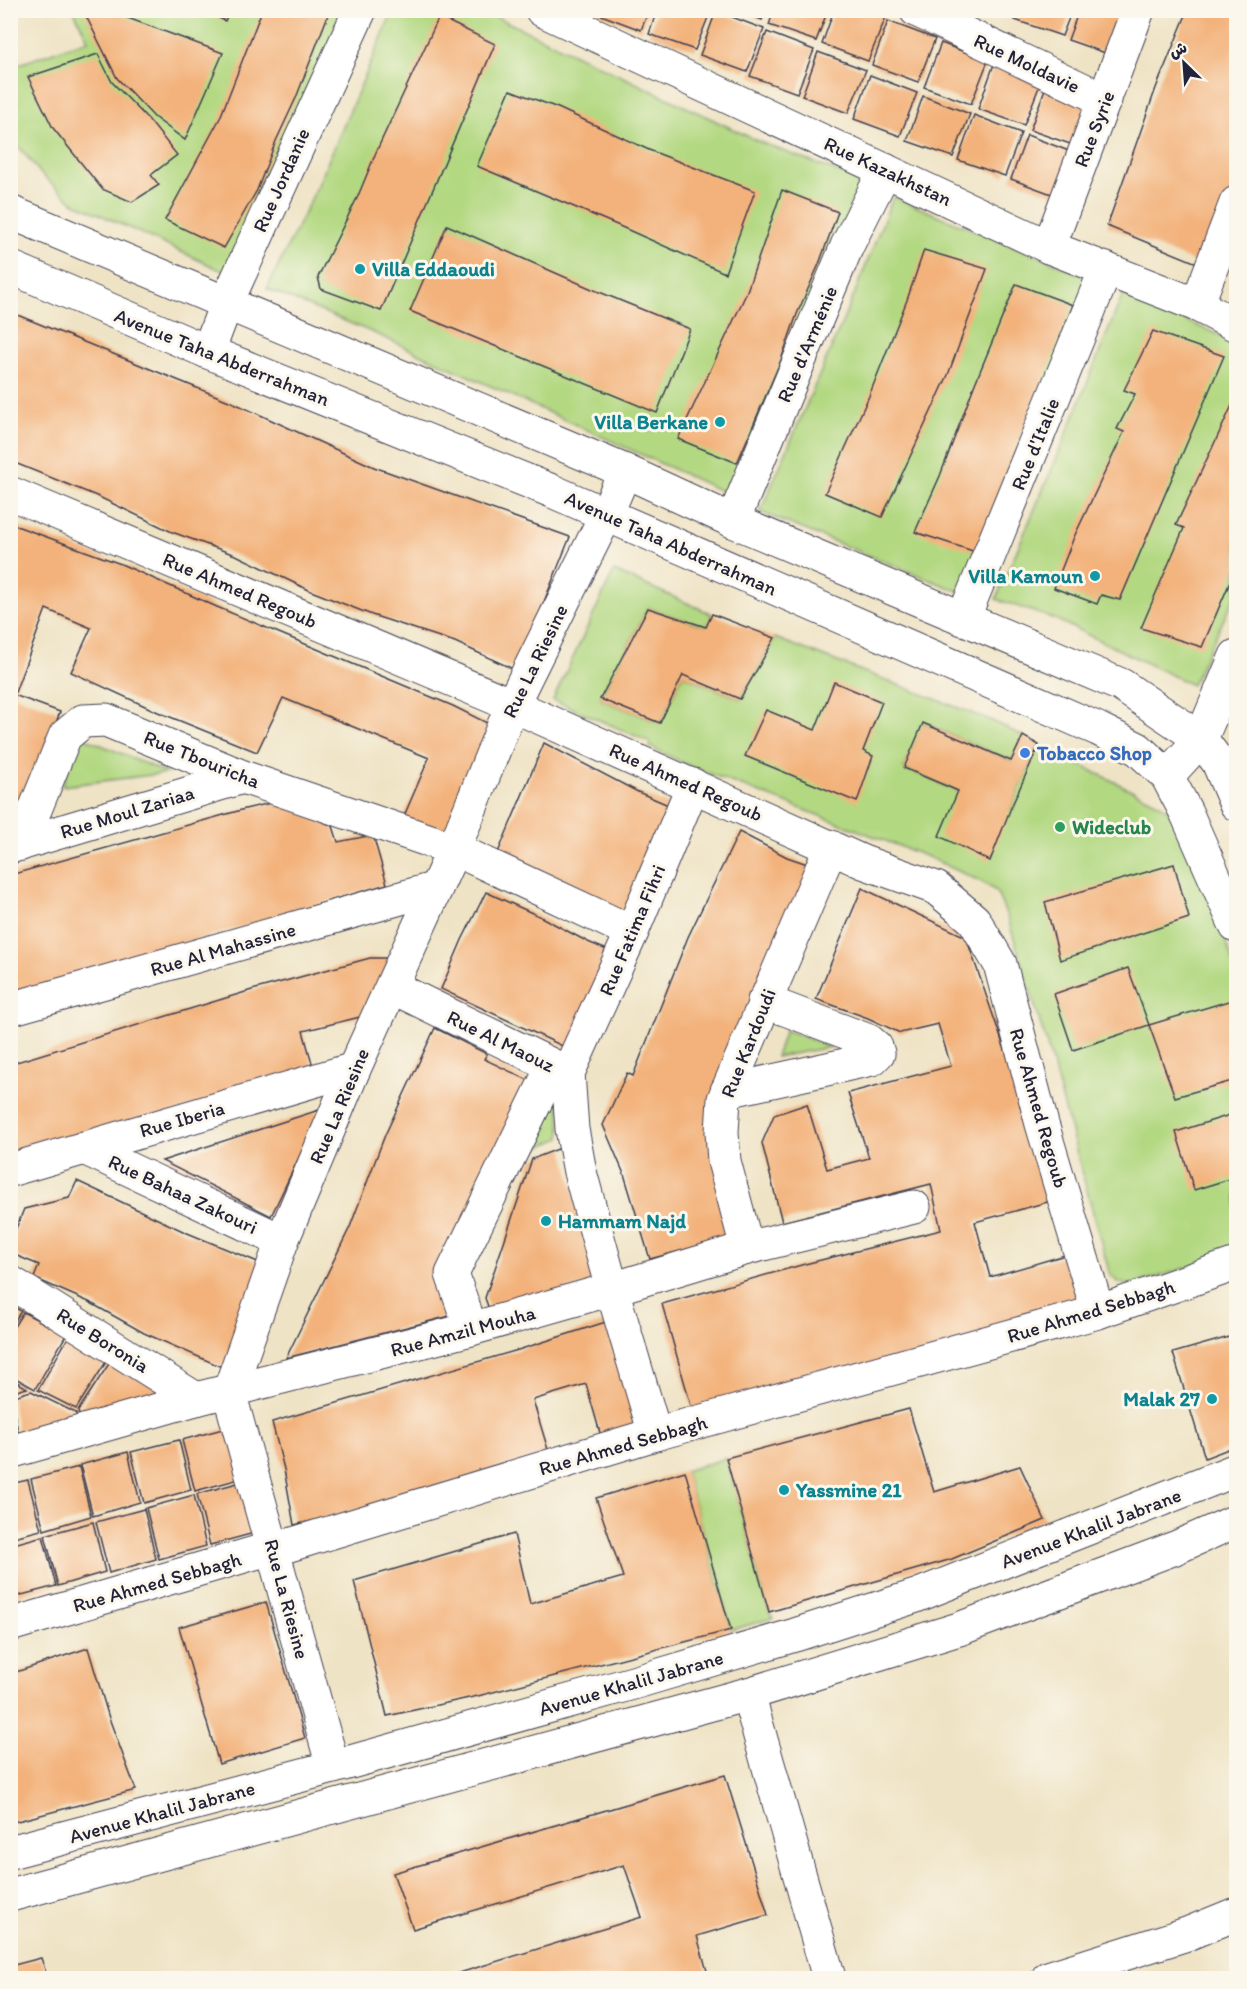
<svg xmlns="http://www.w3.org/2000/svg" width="1247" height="1989" font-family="Itim,'Playpen Sans Arabic',sans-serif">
  <rect width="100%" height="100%" fill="#fbf7ec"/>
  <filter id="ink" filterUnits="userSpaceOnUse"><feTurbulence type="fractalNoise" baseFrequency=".0167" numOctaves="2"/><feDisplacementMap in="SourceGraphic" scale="12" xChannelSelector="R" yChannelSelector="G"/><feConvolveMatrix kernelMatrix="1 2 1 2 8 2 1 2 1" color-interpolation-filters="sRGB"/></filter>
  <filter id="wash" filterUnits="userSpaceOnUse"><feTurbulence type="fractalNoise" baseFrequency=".008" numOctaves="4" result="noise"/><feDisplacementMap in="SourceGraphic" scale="24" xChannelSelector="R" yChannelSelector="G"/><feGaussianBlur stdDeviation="1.35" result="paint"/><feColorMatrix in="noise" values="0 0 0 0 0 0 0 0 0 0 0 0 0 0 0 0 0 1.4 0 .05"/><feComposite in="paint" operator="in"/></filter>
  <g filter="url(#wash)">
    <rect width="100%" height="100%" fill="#efe3c5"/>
    <!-- green -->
    <g fill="#b2d881" stroke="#6a7d5e" stroke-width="1.5">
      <polygon points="74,11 346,11 227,273 73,202 42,175 11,137 11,67 88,40"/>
      <polygon points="393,11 484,11 760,142 861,181 730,495 374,333 267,289 317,187"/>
      <polygon points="893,197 1091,278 963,593 760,512 854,295"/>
      <polygon points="1123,294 1236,342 1236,594 1192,685 1057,620 996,599 1063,443"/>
      <polygon points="614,571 712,614 706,627 648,608 600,699 660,723 683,675 740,699 775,638 990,720 1023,736 1011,761 924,723 904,768 958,791 1010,810 1039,745 1160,804 1173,816 1218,920 1236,972 1236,1252 1130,1286 1118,1282 1110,1275 1051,1058 1007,916 996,891 982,882 928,857 692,767 650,747 650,742 553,700"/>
      <polygon points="78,735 167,773 62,786"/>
      <polygon points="785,1030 831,1047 776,1057"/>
      <polygon points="559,1082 561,1138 529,1151"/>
      <polygon points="726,1458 769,1612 773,1618 731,1630 685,1471"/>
    </g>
    <g id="blocks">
      <!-- building -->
      <g fill="#f3b27b">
        <polygon points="83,10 106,10 223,53 185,140 154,117 117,78"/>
        <polygon points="202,10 230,10 225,21"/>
        <polygon points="262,10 330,10 296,98 276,141 257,190 224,248 165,220 220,118"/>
        <polygon points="588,10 649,10 641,30"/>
        <polygon points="657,10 711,10 695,50 649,34"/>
        <polygon points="737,10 766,10 762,20"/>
        <polygon points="774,10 828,10 816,41 769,25"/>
        <polygon points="834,10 867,10 886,17 868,61 822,44"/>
        <polygon points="993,10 1014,10 1011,17"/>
        <polygon points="1019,10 1072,10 1062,36 1015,20"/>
        <polygon points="1079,10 1124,10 1114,56 1068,40"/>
        <polygon points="1188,10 1226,10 1236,14 1236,181 1204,266 1107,226 1156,88"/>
        <polygon points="716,11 764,29 747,72 700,55"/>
        <polygon points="439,17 495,44 381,311 321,289 318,277 358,196 377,150"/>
        <polygon points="888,21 935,39 918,82 872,65"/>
        <polygon points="767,32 814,50 797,93 750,76"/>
        <polygon points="941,43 988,61 971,104 924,87"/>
        <polygon points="818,52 866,70 848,113 802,96"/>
        <polygon points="98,54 112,82 149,120 177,155 151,175 159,185 132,202 102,189 53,128 28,77"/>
        <polygon points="994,64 1041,82 1024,125 978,109"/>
        <polygon points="870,75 917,93 900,136 854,119"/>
        <polygon points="1046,86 1093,104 1076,146 1030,130"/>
        <polygon points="510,90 558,108 649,150 755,191 725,273 617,225 477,166"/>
        <polygon points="923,96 970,114 953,157 907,141"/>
        <polygon points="974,115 1021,133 1005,176 958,160"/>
        <polygon points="1027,135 1074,153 1057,196 1011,179"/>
        <polygon points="782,190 838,212 819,264 797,314 781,360 737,463 678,439 746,294"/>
        <polygon points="447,225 592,289 690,329 657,413 410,311"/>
        <polygon points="924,250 987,269 948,375 882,517 825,493 869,396 907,300"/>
        <polygon points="1016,284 1073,305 976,552 915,532 940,476 974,386"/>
        <polygon points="10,312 234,403 374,467 570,537 541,609 513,669 455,642 372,615 311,591 238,556 172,532 99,497 10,461"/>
        <polygon points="1153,331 1224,356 1120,600 1101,595 1097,604 1054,588 1074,537 1124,432 1117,429 1135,394 1124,390"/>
        <polygon points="1236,397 1236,544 1235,548 1236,548 1236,568 1202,647 1141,628 1184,528 1176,525"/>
        <polygon points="11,524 121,564 217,607 453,706 495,727 449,839 401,823 429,758 283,698 257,752 158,712 71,672 91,628 46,609 14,695 60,712 11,841"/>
        <polygon points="648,608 706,627 712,614 775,638 740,699 683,675 660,723 600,699"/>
        <polygon points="834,682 882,702 863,751 873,756 857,802 745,756 766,710 815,730"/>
        <polygon points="923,723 1011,761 1023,736 1039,745 1010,810 990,861 939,836 958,791 904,768"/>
        <polygon points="544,743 638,792 673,807 630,914 497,855"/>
        <polygon points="275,802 333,826 338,842 373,835 387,884 10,995 10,875 245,809"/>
        <polygon points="739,832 787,857 816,867 715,1139 736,1236 650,1259 624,1174 603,1125 627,1073 633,1076 688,937"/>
        <polygon points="1174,864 1189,918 1060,960 1045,902"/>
        <polygon points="862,888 966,937 1024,1105 1051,1201 975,1222 990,1277 1072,1253 1087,1308 694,1416 662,1304 805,1264 941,1230 931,1184 782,1222 762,1143 774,1115 807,1104 827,1169 869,1158 848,1093 951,1066 938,1024 900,1033 868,1018 816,999"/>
        <polygon points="486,892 541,917 588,942 614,953 571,1050 441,989 462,940"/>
        <polygon points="370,958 395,958 372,1014 303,1031 314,1070 10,1162 10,1064 252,990"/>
        <polygon points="1128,968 1149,1025 1073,1050 1054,994"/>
        <polygon points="1235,999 1236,1080 1175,1097 1149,1025"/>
        <polygon points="435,1028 487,1054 484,1059 530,1081 450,1316 286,1358 350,1227 385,1135"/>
        <polygon points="322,1109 271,1216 162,1161"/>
        <polygon points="1236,1113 1236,1177 1194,1190 1176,1132"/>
        <polygon points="563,1147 596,1282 490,1312 485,1298 532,1159"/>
        <polygon points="77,1181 185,1232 265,1265 224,1368 144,1333 89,1302 34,1278 39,1265 10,1253 10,1243 24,1209 69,1198"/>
        <polygon points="10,1305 21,1311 10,1328"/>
        <polygon points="23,1312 66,1335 35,1389 10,1375 10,1333"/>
        <polygon points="612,1320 645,1427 602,1440 586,1384 533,1400 549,1453 359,1510 294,1525 284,1469 272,1422 518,1350"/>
        <polygon points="1236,1335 1236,1446 1205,1458 1173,1353"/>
        <polygon points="69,1336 108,1359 76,1409 38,1390"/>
        <polygon points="112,1359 156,1387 161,1402 81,1424 78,1411"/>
        <polygon points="10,1378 27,1388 10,1393"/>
        <polygon points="31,1391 76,1413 78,1426 20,1442 11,1397"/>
        <polygon points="909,1409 934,1492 1020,1466 1045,1520 952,1559 769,1612 726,1458"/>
        <polygon points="230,1427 243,1478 195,1491 182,1440"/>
        <polygon points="179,1440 191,1490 144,1503 131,1452"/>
        <polygon points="128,1452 140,1502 93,1516 80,1465"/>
        <polygon points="79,1467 91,1516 44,1530 31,1479"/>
        <polygon points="685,1471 731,1630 478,1696 387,1716 354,1581 514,1534 530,1604 623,1577 596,1498"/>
        <polygon points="28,1480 41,1530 10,1538 10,1484"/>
        <polygon points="245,1481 258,1532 210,1545 197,1494"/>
        <polygon points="194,1495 206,1546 159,1559 146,1508"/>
        <polygon points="144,1509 156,1559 109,1573 96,1522"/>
        <polygon points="93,1522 105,1572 58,1586 45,1535"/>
        <polygon points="43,1536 56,1586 10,1598 10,1545"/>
        <polygon points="266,1602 305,1738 219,1764 179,1627"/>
        <polygon points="88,1648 109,1718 136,1790 10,1823 10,1674"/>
        <polygon points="725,1775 768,1915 697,1936 709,1978 443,1978 642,1917 624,1865 413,1929 393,1873"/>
        <polygon points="41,1958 48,1978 10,1978 10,1966"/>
      </g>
    </g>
  </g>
  <g filter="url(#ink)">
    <use href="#blocks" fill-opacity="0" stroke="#413f50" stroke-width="1.5"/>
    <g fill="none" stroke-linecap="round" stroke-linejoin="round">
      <defs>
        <g id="minor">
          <polyline points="542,10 1049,247 1197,305 1236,325"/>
          <polyline points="916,10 1105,100"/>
          <polyline points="10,212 625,471 733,521 1121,685 1201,739 1218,762 1236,804"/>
          <polyline points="1049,247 1138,10"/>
          <polyline points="10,267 208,352 552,491 1098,729 1138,749 1167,776 1186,812 1236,926"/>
          <polyline points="1197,305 1236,203"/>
          <polyline points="208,352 226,304 360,10"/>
          <polyline points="10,493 512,705 863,862 936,888 974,920 1000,964 1042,1124 1098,1312"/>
          <polyline points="733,521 847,246 885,170"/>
          <polyline points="963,619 1106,269"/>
          <polyline points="1167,776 1201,739 1236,656"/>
          <polyline points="21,844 65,736 83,721 106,720 243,777 454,849 632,932"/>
          <polyline points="10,847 243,777"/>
          <polyline points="392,987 568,1073 572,1129 580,1172 612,1289 655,1434"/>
          <polyline points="10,1009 436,888"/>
          <polyline points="568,1073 632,932 693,785"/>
          <polyline points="727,1091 872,1059 878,1053 876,1047 869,1041 764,1001"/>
          <polyline points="84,1148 282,1241"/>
          <polyline points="10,1170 354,1069"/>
          <polyline points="747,1248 724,1161 722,1132 724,1099 831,847"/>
          <polyline points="10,1282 196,1399"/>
          <polyline points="471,1329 452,1274 553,1066"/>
          <polyline points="10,1452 196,1399 471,1329 612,1289 747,1248 914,1207"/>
          <polyline points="10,1625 258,1552 273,1550 655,1434 1098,1312 1236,1264"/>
          <polyline points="748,1694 829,1978"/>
          <polyline points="333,1767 229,1392 282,1241 354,1069 454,849 512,705 606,515 625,471"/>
          <polyline points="1048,1978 1187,1934 1236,1914"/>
        </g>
        <g id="major">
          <polyline points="10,1852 333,1767 633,1683 795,1635 916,1596 1236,1470"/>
          <polyline points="10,1895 748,1694 959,1629 1175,1548 1236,1521"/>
        </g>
      </defs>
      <!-- minor casing -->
      <use href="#minor" stroke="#413f50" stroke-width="35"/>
      <!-- major casing -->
      <use href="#major" stroke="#413f50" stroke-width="35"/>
      <!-- minor -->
      <use href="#minor" stroke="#fff" stroke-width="33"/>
      <!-- major -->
      <use href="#major" stroke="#fff" stroke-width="33"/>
    </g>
  </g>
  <!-- markers -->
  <g fill="#0f9aa8" stroke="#fbf7ec" stroke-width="2">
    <circle cx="360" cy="269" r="6"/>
    <circle cx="720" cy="422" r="6"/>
    <circle cx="1095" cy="576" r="6"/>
    <circle cx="546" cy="1221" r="6"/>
    <circle cx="1212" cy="1399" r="6"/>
    <circle cx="784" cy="1490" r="6"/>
  </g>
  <circle fill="#3f7fe0" stroke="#fbf7ec" stroke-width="2" cx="1025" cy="753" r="6"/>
  <circle fill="#2e9e5b" stroke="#fbf7ec" stroke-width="2" cx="1060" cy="827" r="6"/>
  <g text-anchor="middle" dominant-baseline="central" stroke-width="6" stroke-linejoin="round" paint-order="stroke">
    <!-- street labels -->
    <g font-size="20" fill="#22223b" stroke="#fbf7ec">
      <text transform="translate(1027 63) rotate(25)">Rue Moldavie</text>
      <text transform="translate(1094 129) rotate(-69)">Rue Syrie</text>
      <text transform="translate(888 171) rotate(25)">Rue Kazakhstan</text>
      <text transform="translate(281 180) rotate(-66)">Rue Jordanie</text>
      <text transform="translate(807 344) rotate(-67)">Rue d'Arménie</text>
      <text transform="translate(222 357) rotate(22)">Avenue Taha Abderrahman</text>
      <text transform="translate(1035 444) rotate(-68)">Rue d'Italie</text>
      <text transform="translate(671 543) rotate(24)">Avenue Taha Abderrahman</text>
      <text transform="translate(240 590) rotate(23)">Rue Ahmed Regoub</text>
      <text transform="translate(535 661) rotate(-64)">Rue La Riesine</text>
      <text transform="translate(202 759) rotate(22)">Rue Tbouricha</text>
      <text transform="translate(686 782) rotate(24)">Rue Ahmed Regoub</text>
      <text transform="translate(127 812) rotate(-17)">Rue Moul Zariaa</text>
      <text transform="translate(632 930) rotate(-67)">Rue Fatima Fihri</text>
      <text transform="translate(223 949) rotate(-16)">Rue Al Mahassine</text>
      <text transform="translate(501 1041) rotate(26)">Rue Al Maouz</text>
      <text transform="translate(748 1043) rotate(-68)">Rue Kardoudi</text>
      <text transform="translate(339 1106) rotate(-67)">Rue La Riesine</text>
      <text transform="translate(1039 1108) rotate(74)">Rue Ahmed Regoub</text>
      <text transform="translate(182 1119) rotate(-16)">Rue Iberia</text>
      <text transform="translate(183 1194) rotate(25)">Rue Bahaa Zakouri</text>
      <text transform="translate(1091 1311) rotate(-17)">Rue Ahmed Sebbagh</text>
      <text transform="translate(463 1331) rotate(-15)">Rue Amzil Mouha</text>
      <text transform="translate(103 1340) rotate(32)">Rue Boronia</text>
      <text transform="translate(623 1445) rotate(-16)">Rue Ahmed Sebbagh</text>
      <text transform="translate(1091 1528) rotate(-21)">Avenue Khalil Jabrane</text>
      <text transform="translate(157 1582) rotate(-16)">Rue Ahmed Sebbagh</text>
      <text transform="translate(287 1599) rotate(75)">Rue La Riesine</text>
      <text transform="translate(631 1683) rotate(-16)">Avenue Khalil Jabrane</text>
      <text transform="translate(162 1812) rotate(-15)">Avenue Khalil Jabrane</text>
    </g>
    <!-- culture labels -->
    <g font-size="20" font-weight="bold" fill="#0d838f" stroke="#fbf7ec" text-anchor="start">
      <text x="372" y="269">Villa Eddaoudi</text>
      <text x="708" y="422" text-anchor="end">Villa Berkane</text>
      <text x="1083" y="576" text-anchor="end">Villa Kamoun</text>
      <text x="558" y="1221">Hammam Najd</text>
      <text x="1200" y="1399" text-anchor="end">Malak 27</text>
      <text x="796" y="1490">Yassmine 21</text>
    </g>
    <!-- shop labels -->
    <g font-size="20" font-weight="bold" fill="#366cbe" stroke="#fbf7ec" text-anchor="start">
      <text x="1037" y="753">Tobacco Shop</text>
    </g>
    <!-- leisure labels -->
    <g font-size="20" font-weight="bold" fill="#27864d" stroke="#fbf7ec" text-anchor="start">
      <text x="1072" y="827">Wideclub</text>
    </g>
  </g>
  <!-- margin -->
  <rect width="1247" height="1989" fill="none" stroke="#fbf7ec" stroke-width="36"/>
  <!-- north arrow -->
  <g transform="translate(1184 63) rotate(335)" stroke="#fbf7ec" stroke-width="4.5" paint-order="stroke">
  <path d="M0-4.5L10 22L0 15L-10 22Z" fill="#22223b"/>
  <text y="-9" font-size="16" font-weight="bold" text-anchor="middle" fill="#22223b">ش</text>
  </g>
</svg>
